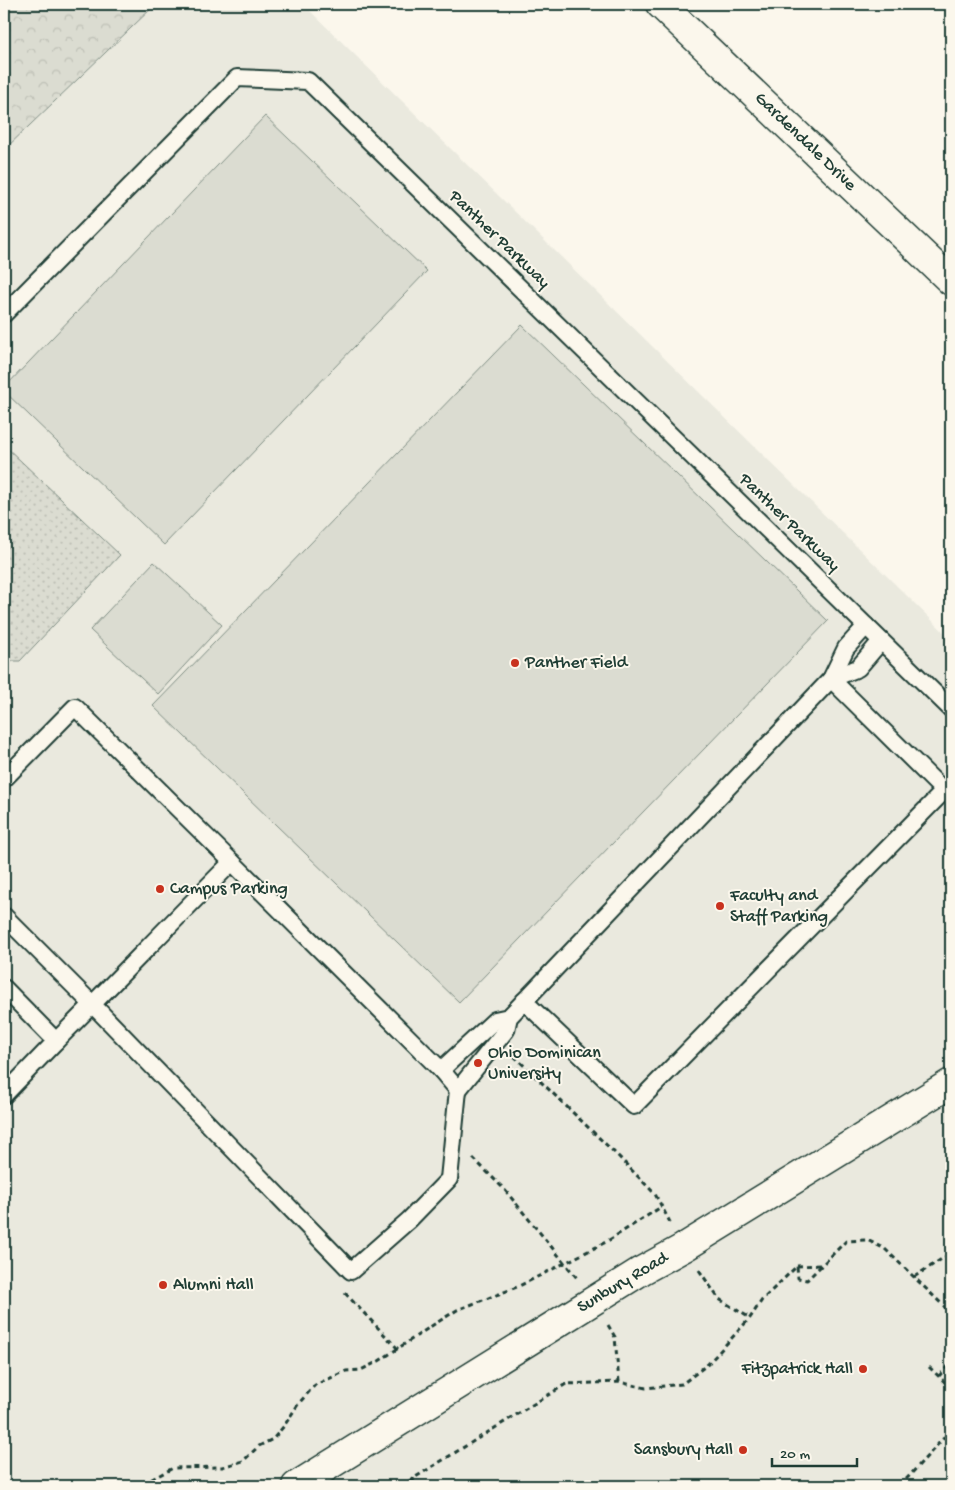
<svg xmlns="http://www.w3.org/2000/svg" width="955" height="1490" font-family="'Gochi Hand',sans-serif">
  <defs>
    <pattern id="forest-crowns" width="20" height="18" patternUnits="userSpaceOnUse" patternTransform="scale(1.25)"><rect width="20" height="18" fill="#dbdcd1"/><path d="M2 6a3 3 0 1 1 6 0M12 15a3 3 0 1 1 6 0" fill="none" stroke="#bcbeb4"/></pattern>
    <pattern id="park-dots" width="8" height="8" patternUnits="userSpaceOnUse" patternTransform="scale(1.25)"><rect width="8" height="8" fill="#dbdcd1"/><path d="M2 2h.1M6 6h.1" fill="none" stroke="#bcbeb4" stroke-width="1.8" stroke-linecap="round"/></pattern>
  </defs>
  <rect width="100%" height="100%" fill="#fbf7ec"/>
  <filter id="ink" filterUnits="userSpaceOnUse"><feTurbulence type="fractalNoise" baseFrequency=".02" numOctaves="2"/><feDisplacementMap in="SourceGraphic" scale="10" xChannelSelector="R" yChannelSelector="G"/><feConvolveMatrix kernelMatrix="1 2 1 2 8 2 1 2 1" color-interpolation-filters="sRGB"/></filter>
  <g filter="url(#ink)">
    <!-- built -->
    <polygon fill="#eae9de" points="156,4 303,4 951,639 951,1486 4,1486 4,150"/>
    <!-- green -->
    <g fill="#dbdcd1" stroke="#7d8c82">
      <polygon points="265,116 427,271 164,545 4,391 4,388"/>
      <polygon points="522,325 828,621 459,1002 153,706"/>
      <polygon points="154,562 222,625 158,694 90,630"/>
    </g>
    <!-- forest -->
    <polygon fill="url(#forest-crowns)" stroke="#7d8c82" points="4,4 156,4 4,150"/>
    <!-- park -->
    <polygon fill="url(#park-dots)" stroke="#7d8c82" points="4,445 120,555 20,661 8,661 6,674 4,677"/>
    <g fill="none" stroke-linecap="round" stroke-linejoin="round">
      <defs>
        <g id="lane">
          <polyline points="4,314 237,78 308,81 951,709"/>
          <polyline points="831,679 858,668 881,641"/>
          <polyline points="4,779 75,707 232,862"/>
          <path d="M 4,916 L 92,1004 L 351,1271 L 409,1220 L 449,1179 L 458,1090 L 441,1070 L 232,862 C 173,921 115,982 56,1041 L 4,988"/>
          <polyline points="524,1001 634,1106 944,791 831,679"/>
          <polyline points="441,1070 495,1020 509,1017"/>
          <polyline points="458,1090 506,1030 509,1017 831,679 846,648 866,626"/>
          <polyline points="4,1095 56,1041"/>
        </g>
        <polyline id="street" points="660,4 951,281"/>
        <polyline id="primary" points="296,1486 641,1271 683,1248 951,1083"/>
      </defs>
      <!-- lane casing -->
      <use href="#lane" stroke="#1f3d34" stroke-width="20"/>
      <!-- street casing -->
      <use href="#street" stroke="#1f3d34" stroke-width="31"/>
      <!-- primary casing -->
      <use href="#primary" stroke="#1f3d34" stroke-width="31"/>
      <!-- path -->
      <g stroke="#1f3d34" stroke-width="3" stroke-dasharray="5 4" stroke-linecap="butt">
        <polyline points="514,1056 617,1155 655,1194 671,1224"/>
        <polyline points="473,1158 504,1189 577,1278"/>
        <polyline points="797,1266 821,1265"/>
        <polyline points="699,1270 719,1299 750,1318"/>
        <polyline points="914,1277 951,1253"/>
        <polyline points="345,1293 398,1349"/>
        <polyline points="608,1325 615,1337 619,1382"/>
        <polyline points="929,1367 951,1388"/>
        <polyline points="939,1376 951,1363"/>
        <polyline points="413,1478 414,1486"/>
        <polyline points="145,1486 152,1479 173,1468 222,1467 243,1461 259,1446 273,1439 284,1426 299,1403 315,1385 346,1371 361,1370 379,1361 433,1325 457,1310 517,1287 565,1263 606,1242 661,1207"/>
        <polyline points="401,1486 566,1384 619,1382 646,1388 682,1384 708,1364 750,1318 762,1300 797,1266 798,1278 807,1280 846,1241 867,1240 885,1249 947,1309 951,1309"/>
        <polyline points="900,1486 951,1430"/>
      </g>
      <!-- lane -->
      <use href="#lane" stroke="#fbf7ec" stroke-width="16"/>
      <!-- street -->
      <use href="#street" stroke="#fbf7ec" stroke-width="28"/>
      <!-- primary -->
      <use href="#primary" stroke="#fbf7ec" stroke-width="28"/>
    </g>
  </g>
  <!-- markers -->
  <g fill="#c8321e" stroke="#fbf7ec" stroke-width="2">
    <circle cx="515" cy="663" r="5"/>
    <circle cx="160" cy="889" r="5"/>
    <circle cx="720" cy="906" r="5"/>
    <circle cx="478" cy="1063" r="5"/>
    <circle cx="163" cy="1285" r="5"/>
    <circle cx="863" cy="1369" r="5"/>
    <circle cx="743" cy="1450" r="5"/>
  </g>
  <g text-anchor="middle" dominant-baseline="central" stroke-width="4" stroke-linejoin="round" paint-order="stroke">
    <!-- street labels -->
    <g font-size="18" fill="#1f3d34" stroke="#fbf7ec">
      <text transform="translate(805 142) rotate(44)">Gardendale Drive</text>
      <text transform="translate(499 240) rotate(44)">Panther Parkway</text>
      <text transform="translate(789 523) rotate(44)">Panther Parkway</text>
      <text transform="translate(623 1283) rotate(-31)">Sunbury Road</text>
    </g>
    <!-- poi labels -->
    <g font-size="18" fill="#1f3d34" stroke="#fbf7ec" text-anchor="start">
      <text x="525" y="663">Panther Field</text>
      <text x="170" y="889">Campus Parking</text>
      <text x="730" y="896">Faculty and<tspan x="730" dy="21">Staff Parking</tspan></text>
      <text x="488" y="1053">Ohio Dominican<tspan x="488" dy="21">University</tspan></text>
      <text x="173" y="1285">Alumni Hall</text>
      <text x="853" y="1369" text-anchor="end">Fitzpatrick Hall</text>
      <text x="733" y="1450" text-anchor="end">Sansbury Hall</text>
    </g>
  </g>
  <!-- margin -->
  <rect width="955" height="1490" fill="none" stroke="#fbf7ec" stroke-width="20"/>
  <rect x="10" y="10" width="935" height="1470" fill="none" stroke="#1f3d34" stroke-width="2" filter="url(#ink)"/>
  <!-- scale -->
  <path d="M772 1458v8h85v-8" fill="none" stroke="#1f3d34" stroke-width="2.5"/>
  <text x="780" y="1458" font-size="15" fill="#1f3d34" stroke="#fbf7ec" stroke-width="4" paint-order="stroke">20 m</text>
</svg>
